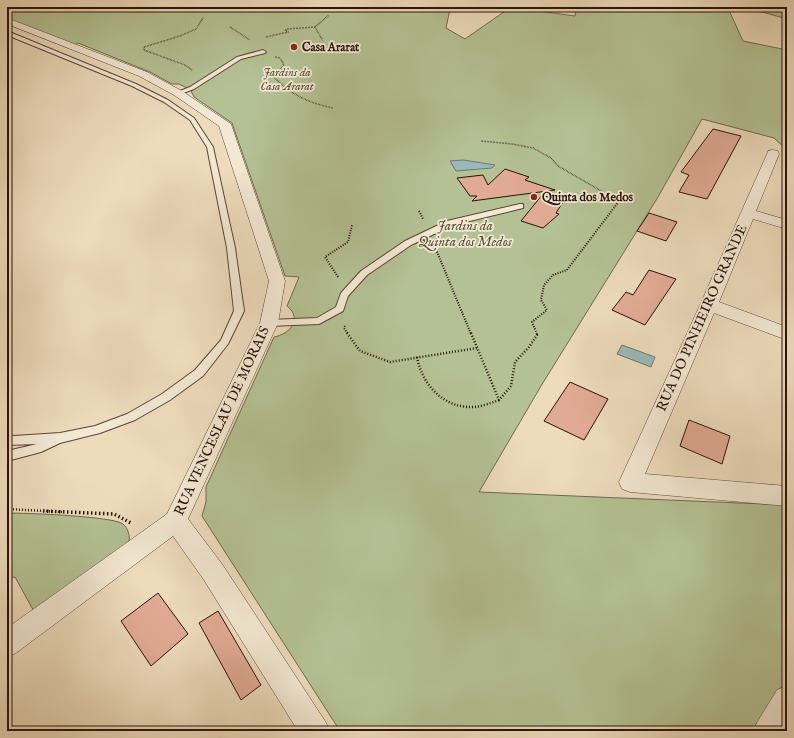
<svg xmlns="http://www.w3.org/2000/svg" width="794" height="738" font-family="'IM FELL English',serif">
  <rect width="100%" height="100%" fill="#eddbbc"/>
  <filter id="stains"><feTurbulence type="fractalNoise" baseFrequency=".005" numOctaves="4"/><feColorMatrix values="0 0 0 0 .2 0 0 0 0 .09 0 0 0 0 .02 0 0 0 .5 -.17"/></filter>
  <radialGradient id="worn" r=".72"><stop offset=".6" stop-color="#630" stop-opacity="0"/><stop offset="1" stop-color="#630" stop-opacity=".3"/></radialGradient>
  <!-- green -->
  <g fill="#b4c194" stroke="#6f6a4e">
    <path d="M 7,7 L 442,7 L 450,9 L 446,28 L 465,39 L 511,7 L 575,16 L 577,7 L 787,7 L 787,19 L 762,12 L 728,8 L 743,41 L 787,50 L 787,150 L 774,138 L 702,119 L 658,197 L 541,386 L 479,492 L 787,505 L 787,731 L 340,731 L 202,516 L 206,502 L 206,487 L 274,337 C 290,334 303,319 287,306 L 299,277 L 285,276 L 232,123 L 194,97 L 191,91 L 194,89 L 190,87 L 187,88 L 179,84 L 172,84 L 150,72 L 78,43 L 68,48 L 7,24 Z"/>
    <path d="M 7,513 C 25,513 112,516 123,524 C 128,528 130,536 129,541 L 37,617 L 15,577 L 7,578 Z"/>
  </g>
  <!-- water -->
  <g fill="#9cb9ba" stroke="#6e7772">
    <polygon points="463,160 495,165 492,168 456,171 450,161"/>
    <polygon points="622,345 655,357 651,367 617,354"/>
  </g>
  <!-- building -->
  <g fill="#e1aa94" stroke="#2a1307">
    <polygon points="713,129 741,136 707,199 679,192 689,175 681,172"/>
    <polygon points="505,169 529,177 525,180 555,190 472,201 477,196 470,196 457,178 483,175 488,185"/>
    <polygon points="542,195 563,202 556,213 559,214 543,228 521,221"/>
    <polygon points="649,213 677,222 666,241 637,231"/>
    <polygon points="649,270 676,279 645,325 612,310 626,292 633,295"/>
    <polygon points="570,382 608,399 584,440 544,421"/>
    <polygon points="689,420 730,436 722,464 680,446"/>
    <polygon points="158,593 188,634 151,666 121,621"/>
    <polygon points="218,611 261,685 241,700 199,623"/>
  </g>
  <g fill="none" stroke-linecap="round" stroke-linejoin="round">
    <defs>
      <g id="service">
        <polygon points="7,31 136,84 168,100 194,118 213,147 235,248 244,311 228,344 203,376 170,400 135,420 100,433 60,443 41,452 7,461 7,451 37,444 7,445 7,435 14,436 60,433 95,426 127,414 162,394 195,370 221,340 234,311 227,248 207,147 190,120 164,102 132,86 7,35"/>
        <polygon points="263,50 266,52 265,53 241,59 194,89 178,95 175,93 190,87 237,57"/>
        <polygon points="520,204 523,204 523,208 453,225 411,245 367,275 348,296 343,311 319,324 269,326 264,323 269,320 317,318 336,307 341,293 361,271 405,241 447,221"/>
      </g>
      <g id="minor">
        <polygon points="7,18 147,72 182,91 231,124 285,281 278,323 188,519 222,564 325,721 330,731 298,731 204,580 173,536 16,653 7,657 7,628 167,514 260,323 269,281 219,126 174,95 139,76 7,24"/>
        <polygon points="773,150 778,151 779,154 756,211 787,220 787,229 753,219 719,302 787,327 787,340 714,313 645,474 787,486 787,506 630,492 622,489 619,482 700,305 767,154 768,151"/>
        <polygon points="787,686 787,727 784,731 753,731 758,721 777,690"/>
      </g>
    </defs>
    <!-- service casing -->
    <use href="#service" stroke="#5b4534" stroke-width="2"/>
    <!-- minor casing -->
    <use href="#minor" stroke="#5b4534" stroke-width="1"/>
    <!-- path-far3 -->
    <g stroke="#2a1307" stroke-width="1.5" stroke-dasharray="0.5 1" stroke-linecap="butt">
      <polyline points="749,7 787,12"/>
      <polyline points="230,27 250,40"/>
      <polyline points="315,27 323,41"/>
      <polyline points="266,37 288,32 285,30 287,29 315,27 329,15"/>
      <path d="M 275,57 L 280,58 L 284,65 L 274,77 C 291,95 309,103 333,108"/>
      <polyline points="192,70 185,65 144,50 144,47 180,36 196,29 203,18"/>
      <polyline points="481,141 512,144 533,148 551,158 558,166 608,195"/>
    </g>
    <!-- path-far2 -->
    <g stroke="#2a1307" stroke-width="2" stroke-dasharray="1 1.5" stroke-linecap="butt">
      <polyline points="419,211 423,219"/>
      <polyline points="435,247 471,334"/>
      <polyline points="338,277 325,257 348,242 352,225"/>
      <polyline points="345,326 344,328 348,334"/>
      <polyline points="537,334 532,322 547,310 541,300 544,285 553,275 567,270 619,201 607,194"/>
    </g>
    <!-- path-far1 -->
    <g stroke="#2a1307" stroke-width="2.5" stroke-dasharray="1 2" stroke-linecap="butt">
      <polyline points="347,333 360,351 390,362 477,348"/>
      <polyline points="471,333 499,400 511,386 515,362 529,347 537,335 536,333"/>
      <path d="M 417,357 C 422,385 444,409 475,407 C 483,406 491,403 499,400"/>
      <polyline points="7,509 64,512"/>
    </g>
    <!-- path -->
    <polyline stroke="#2a1307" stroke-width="3.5" stroke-dasharray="1.5 2.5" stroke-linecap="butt" points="43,511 114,514 131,523"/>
    <!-- service -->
    <use href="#service" fill="#f3e8d3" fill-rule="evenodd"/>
    <!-- minor -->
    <use href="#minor" fill="#f3e8d3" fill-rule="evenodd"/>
  </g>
  <!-- markers -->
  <g fill="#8f2418" stroke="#f3e8d3" stroke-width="1.5">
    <circle cx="294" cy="47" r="4"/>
    <circle cx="534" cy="197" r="4"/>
  </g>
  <g text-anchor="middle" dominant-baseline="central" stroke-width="3.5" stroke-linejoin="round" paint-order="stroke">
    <!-- far-poi labels -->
    <g font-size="12" font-weight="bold" fill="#2a1307" stroke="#f3e8d3" text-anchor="start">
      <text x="302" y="47">Casa Ararat</text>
      <text x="542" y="197">Quinta dos Medos</text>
    </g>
    <!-- far-park labels -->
    <g font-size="12" font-style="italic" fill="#5a5038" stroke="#f3e8d3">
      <text x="287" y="72">Jardins da<tspan x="287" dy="14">Casa Ararat</tspan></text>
    </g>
    <!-- park labels -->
    <g font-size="14" font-style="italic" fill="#5a5038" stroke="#f3e8d3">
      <text x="465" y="226">Jardins da<tspan x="465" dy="16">Quinta dos Medos</tspan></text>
    </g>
    <!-- street labels -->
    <g font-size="14" fill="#2a1307" stroke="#f3e8d3">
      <text transform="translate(702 318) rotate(-66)">RUA DO PINHEIRO GRANDE</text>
      <text transform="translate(222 421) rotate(-65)">RUA VENCESLAU DE MORAIS</text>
    </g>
  </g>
  <!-- margin -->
  <rect width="794" height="738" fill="none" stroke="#eddbbc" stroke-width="24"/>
  <rect x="8" y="8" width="778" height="722" fill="none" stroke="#2a1307" stroke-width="2"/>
  <rect x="12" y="12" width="770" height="714" fill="none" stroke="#2a1307"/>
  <rect width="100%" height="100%" filter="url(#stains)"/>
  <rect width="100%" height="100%" fill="url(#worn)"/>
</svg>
